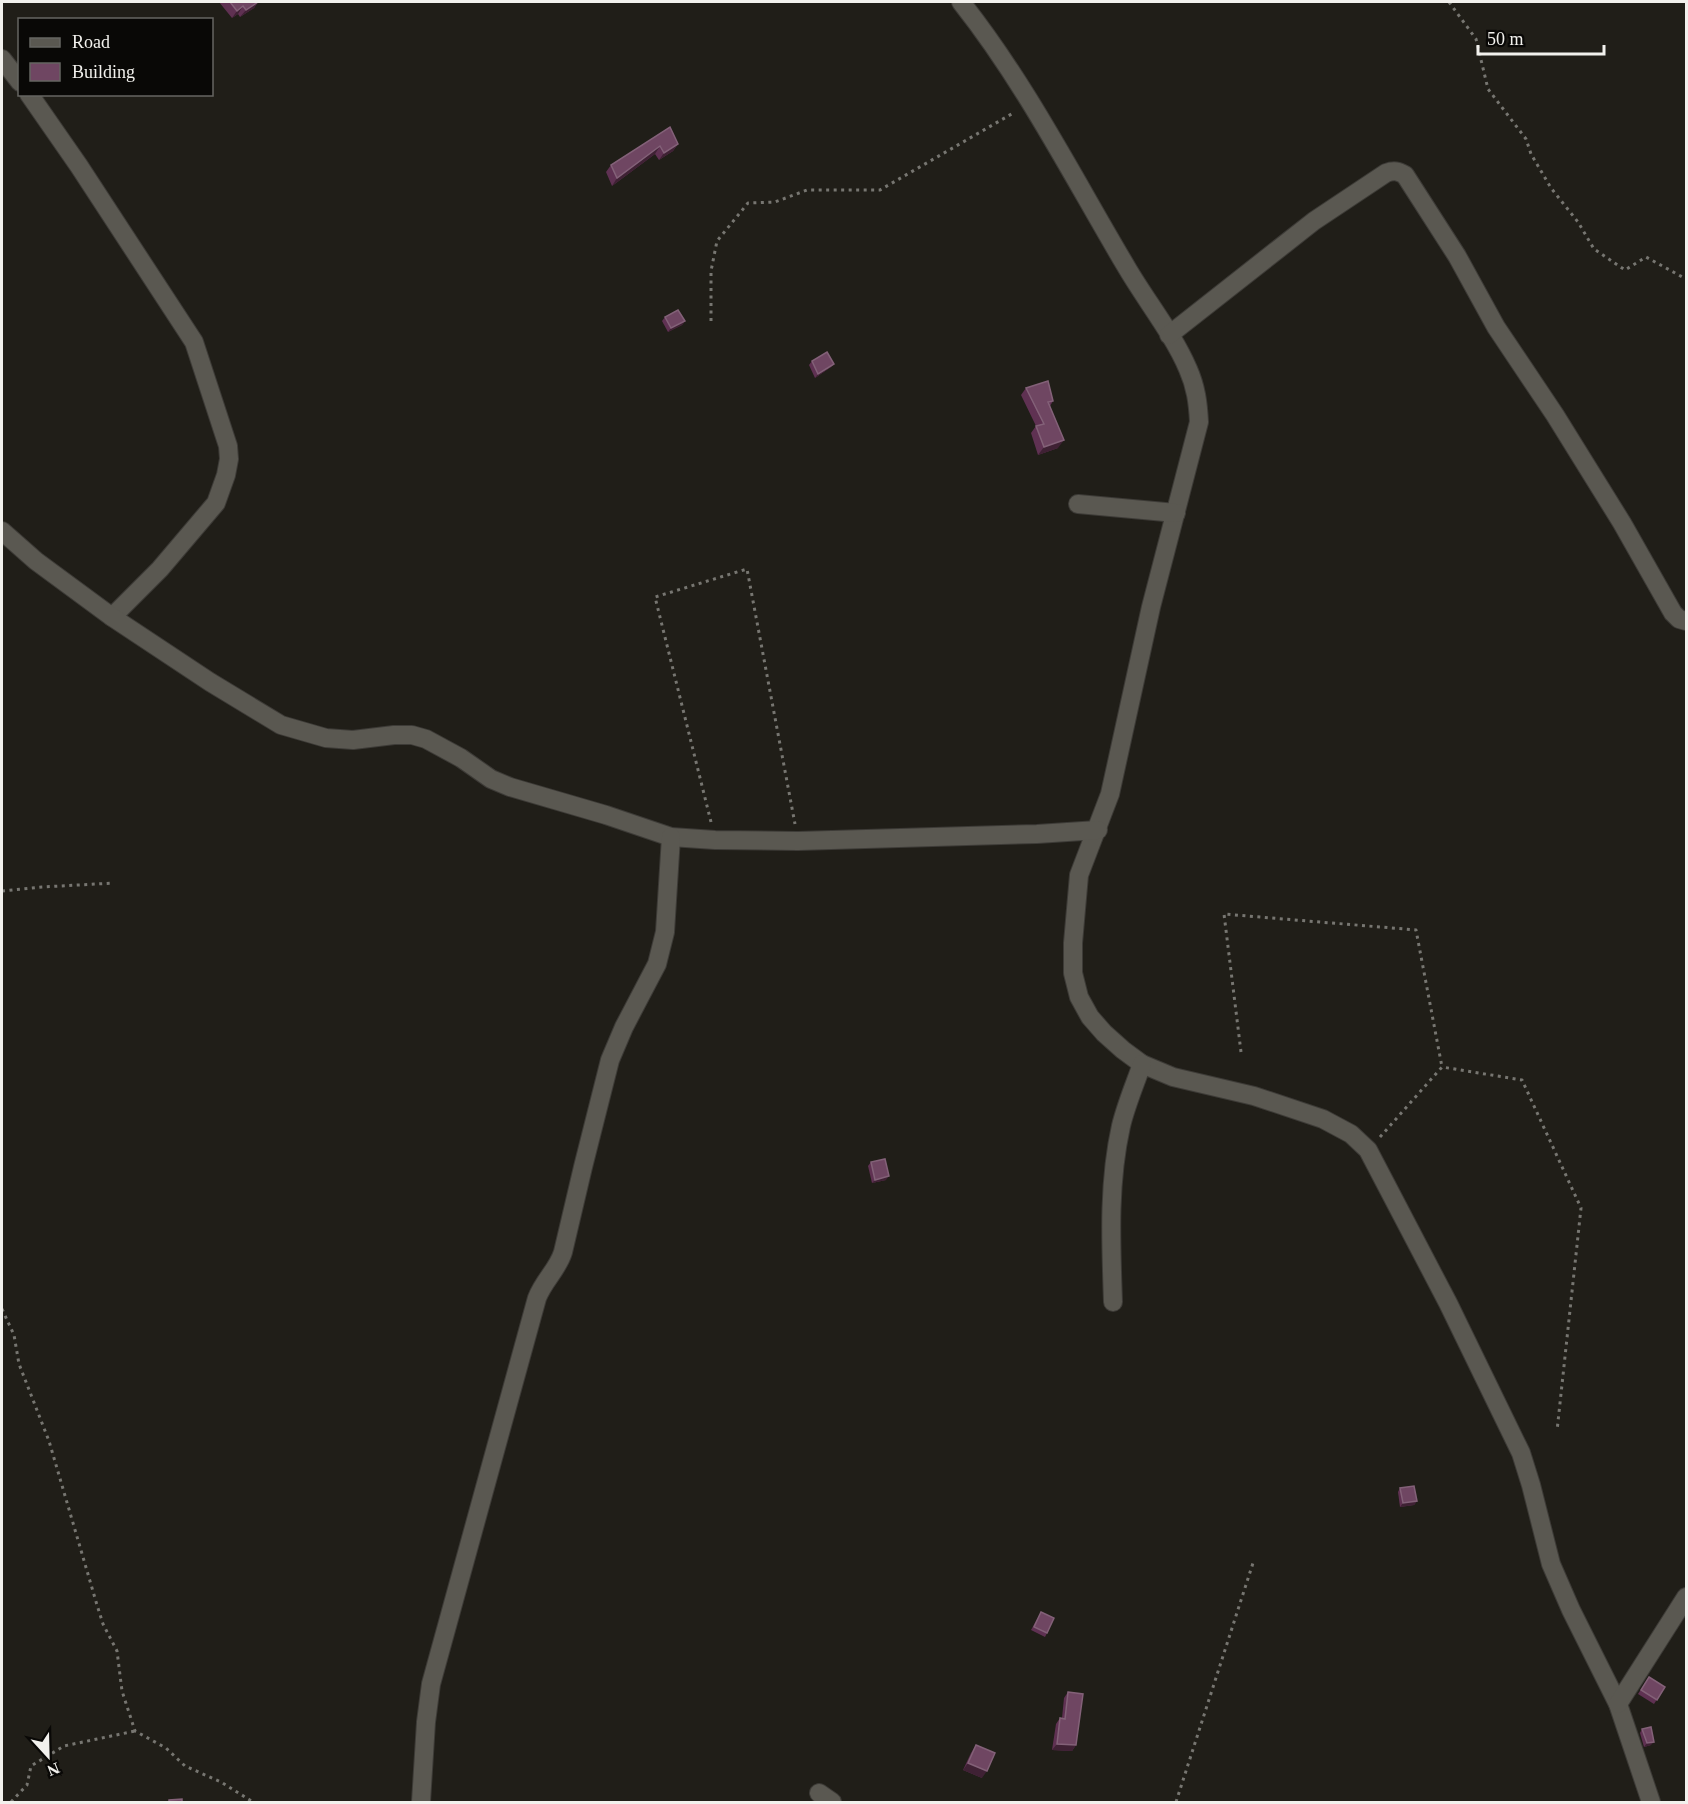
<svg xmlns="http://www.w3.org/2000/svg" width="1688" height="1804" font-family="'Times New Roman',serif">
  <rect width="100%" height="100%" fill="#201e18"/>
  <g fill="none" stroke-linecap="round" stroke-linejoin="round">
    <defs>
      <g id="minor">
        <path d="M 961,2 C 1026,84 1074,179 1127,268 C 1147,302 1173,334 1188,369 C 1196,387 1198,403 1199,422 L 1151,607 L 1110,794 L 1079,875 L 1073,943 L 1073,973 L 1079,997 L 1090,1017 L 1104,1033 L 1123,1050 L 1142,1064 L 1173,1077 L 1254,1096 L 1323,1119 L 1351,1134 L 1368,1150 L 1448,1303 L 1521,1453 L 1531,1485 L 1551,1564 L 1571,1610 L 1618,1704 L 1651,1802"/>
        <polyline points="2,59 20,82"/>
        <polyline points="29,94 79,166 194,342 228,446 229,459 226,475 216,503 160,569 112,617"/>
        <path d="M 1169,335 L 1314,221 L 1386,173 C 1394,170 1398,171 1405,175 L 1457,256 L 1496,327 L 1555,415 L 1622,523 L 1673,613 L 1679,619 L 1686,621"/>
        <polyline points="1078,504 1176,513"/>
        <polyline points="2,531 36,561 112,617 210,682 281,725 326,738 353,740 394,735 412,735 426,739 461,758 491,779 510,787 606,815 671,837 715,840 798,841 1037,834 1098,830"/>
        <path d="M 1113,1302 C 1111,1243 1108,1184 1121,1126 C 1126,1105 1135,1084 1142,1064"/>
        <polyline points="1618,1704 1686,1597"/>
        <polyline points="819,1793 832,1802"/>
        <path d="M 421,1802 L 426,1722 L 431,1684 L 537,1298 C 544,1280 558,1269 563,1252 L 583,1167 L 610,1060 L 624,1027 L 657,964 L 665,932 L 671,837"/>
      </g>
    </defs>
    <!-- minor casing -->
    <use href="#minor" stroke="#3d3b37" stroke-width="20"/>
    <!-- path -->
    <g stroke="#777671" stroke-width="3" stroke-dasharray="3 4.5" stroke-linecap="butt">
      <polyline points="1449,2 1476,39 1488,89 1526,139 1531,154 1551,188 1578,222 1594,249 1625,270 1646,257 1686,279"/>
      <polyline points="711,321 711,271 717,241 748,203 775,202 807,190 880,190 1015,112"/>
      <polyline points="711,822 655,597 747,569 795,824"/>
      <polyline points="2,891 42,887 114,883"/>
      <polyline points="1241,1052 1224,914 1416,930 1442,1067"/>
      <polyline points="1380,1137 1442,1067 1522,1080 1581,1208 1557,1431"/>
      <polyline points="2,1309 14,1335 19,1364 49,1441 97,1605 103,1624 117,1651 122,1691 135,1731 166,1748 185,1766 221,1782 253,1802"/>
      <polyline points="11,1802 27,1785 31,1766 64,1746 135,1731"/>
      <polyline points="1176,1802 1253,1563"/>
    </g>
    <!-- minor -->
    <use href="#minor" stroke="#5a5851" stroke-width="18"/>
  </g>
  <!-- wall -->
  <g fill="#5f3152">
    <polygon points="219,2 258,2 254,8 240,17 238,14 232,18"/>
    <polygon points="670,127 678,144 673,151 659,160 655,154 612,186 606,172 611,165"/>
    <polygon points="665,317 685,321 682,325 668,332 662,321"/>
    <polygon points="812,361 834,364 831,367 815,378 809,365"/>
    <polygon points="1026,388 1053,401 1050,406 1058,448 1038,455 1031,433 1036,426 1021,395"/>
    <polygon points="871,1162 886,1180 872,1183 868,1166"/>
    <polygon points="1400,1488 1417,1501 1414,1505 1400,1507 1398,1492"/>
    <polygon points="1041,1612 1047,1633 1045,1637 1031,1630"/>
    <polygon points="1649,1677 1665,1687 1654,1704 1638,1694"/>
    <polygon points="1068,1692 1076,1745 1072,1751 1052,1750 1056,1724 1060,1718 1062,1718 1064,1698"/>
    <polygon points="1642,1729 1651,1745 1644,1747 1640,1733"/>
    <polygon points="976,1745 982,1778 963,1770 971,1753"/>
  </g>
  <!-- shaded-wall -->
  <g fill="#3f2134">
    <polygon points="258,2 254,8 240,17 246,10"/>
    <polygon points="243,6 238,14 232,18 237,11"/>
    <polygon points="678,144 673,151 659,160 664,153"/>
    <polygon points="660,146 655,154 612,186 617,178"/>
    <polygon points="685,321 682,325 668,332 671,328"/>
    <polygon points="834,364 831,367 815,378 818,374"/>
    <polygon points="1064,440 1058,448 1038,455 1044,447"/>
    <polygon points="889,1176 886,1180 872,1183 875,1180"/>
    <polygon points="1417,1501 1414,1505 1400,1507 1403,1503"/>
    <polygon points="1654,1742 1651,1745 1644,1747 1647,1743"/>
    <polygon points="1057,1744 1076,1745 1072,1751 1052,1750"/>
    <polygon points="968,1763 987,1771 982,1778 963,1770"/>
  </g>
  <!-- building -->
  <g fill="#6f4662" stroke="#836178" stroke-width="1.5">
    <polygon points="230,2 258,2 246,10 243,6 237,11"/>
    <polygon points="670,127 678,144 664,153 660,146 617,178 611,165"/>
    <polygon points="678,310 685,321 671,328 665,317"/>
    <polygon points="827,352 834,364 818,374 812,361"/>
    <polygon points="1048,381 1053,401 1048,402 1064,440 1044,447 1036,426 1044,424 1026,388"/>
    <polygon points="885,1159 889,1176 875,1180 871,1162"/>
    <polygon points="1414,1486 1417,1501 1403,1503 1400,1488"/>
    <polygon points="1041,1612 1054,1618 1047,1633 1034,1627"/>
    <polygon points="1649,1677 1665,1687 1657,1700 1641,1690"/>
    <polygon points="1068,1692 1083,1694 1076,1745 1057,1744 1060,1718 1065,1719"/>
    <polygon points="1651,1727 1654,1742 1647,1743 1642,1729"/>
    <polygon points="976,1745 995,1753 987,1771 968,1763"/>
    <polygon points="182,1799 182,1803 169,1803 169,1800"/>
  </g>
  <!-- border -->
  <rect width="1688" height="1804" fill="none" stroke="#f2f1ed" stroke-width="6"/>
  <!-- legend -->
  <rect x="18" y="18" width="195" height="78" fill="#090806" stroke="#666562" stroke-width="1.5"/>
  <rect x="30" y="38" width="30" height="9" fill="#5a5851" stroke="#666562" stroke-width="1.5"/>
  <text x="72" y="48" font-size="18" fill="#f2f1ed">Road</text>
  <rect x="30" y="63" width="30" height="18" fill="#6f4662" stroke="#666562" stroke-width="1.5"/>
  <text x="72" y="78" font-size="18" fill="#f2f1ed">Building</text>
  <!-- north arrow -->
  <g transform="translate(48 1756) rotate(158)" stroke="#090806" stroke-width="4.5" paint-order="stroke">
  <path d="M0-4.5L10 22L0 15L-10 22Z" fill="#f2f1ed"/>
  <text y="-9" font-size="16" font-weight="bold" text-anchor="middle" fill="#f2f1ed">N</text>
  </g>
  <!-- scale -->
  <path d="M1478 45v9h126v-9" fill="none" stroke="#f2f1ed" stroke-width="3"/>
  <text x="1487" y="45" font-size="18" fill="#f2f1ed" stroke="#090806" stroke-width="4.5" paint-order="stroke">50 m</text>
</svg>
